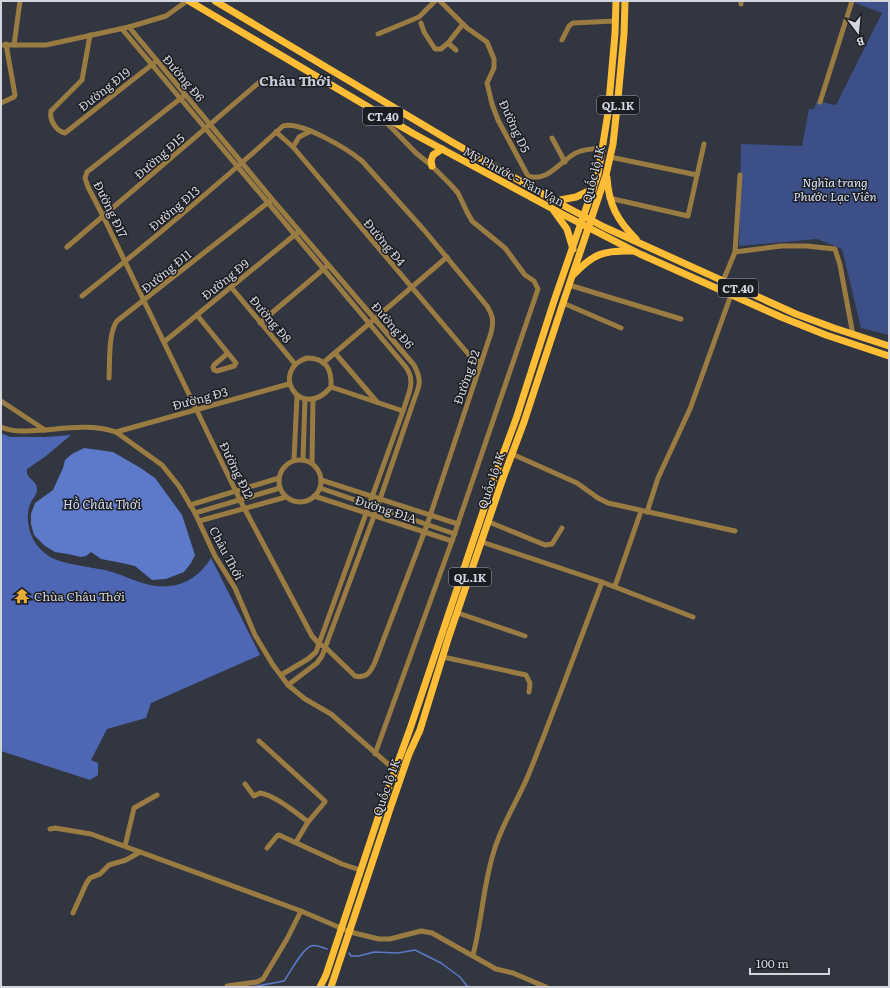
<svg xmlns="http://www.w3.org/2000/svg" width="890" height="988" font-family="Literata,serif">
  <rect width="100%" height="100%" fill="#313640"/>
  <!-- green -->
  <polygon fill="#3c4f87" points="856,1 889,1 889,335 861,328 842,249 817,239 739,246 741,144 802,146 809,109 814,109 817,101 836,105 882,13 855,3"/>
  <!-- forest -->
  <path fill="#4d67b5" d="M 1,433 L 10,437 L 46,437 L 71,435 L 46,456 L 27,469 C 25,480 37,479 37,489 C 37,495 33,498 31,502 C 25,514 28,530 34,541 C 39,549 48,557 57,560 C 70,565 90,567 105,570 C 127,575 146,589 169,586 C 187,585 202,573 211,558 L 260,655 L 151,703 L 146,718 L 107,729 L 91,760 L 98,763 L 98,775 L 90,780 L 1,751 Z"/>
  <!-- water -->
  <polygon fill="#5d79c9" points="84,448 113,452 139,467 155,478 182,515 195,555 191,563 184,572 166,579 152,580 135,566 122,563 101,559 91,552 86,556 81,557 68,554 55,552 45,546 34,535 31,524 31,514 35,503 53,490 63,468 65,460 72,454"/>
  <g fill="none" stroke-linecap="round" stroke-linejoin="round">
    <!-- stream -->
    <g stroke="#5d79c9" stroke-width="1.5">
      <polyline points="349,953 351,956 359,956 374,952 398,953 415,950 441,963 460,977 467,986 473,987"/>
      <path d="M 252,987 L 284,981 C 290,973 302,949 311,946 C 316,944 323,948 327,949"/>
    </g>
    <!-- minor -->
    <g stroke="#9a7b42" stroke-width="5">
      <path d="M 440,1 L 467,28 L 487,42 L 494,59 L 494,68 L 487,83 L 492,104 L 498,120 L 528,176 C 549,183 561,159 578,152 C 586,149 594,149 603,148"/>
      <polyline points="741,1 741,4"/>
      <polyline points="421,23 424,32 435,49 441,49 448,43"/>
      <path d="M 129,27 L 272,199 L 414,365 C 422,380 420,385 414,400 L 377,508 L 322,656 L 317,663 L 288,685"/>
      <path d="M 122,29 L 405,366 C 417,381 408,394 403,411 L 316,652 L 308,659 L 281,675"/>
      <polyline points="378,34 419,17 435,1"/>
      <path d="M 90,35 L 82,80 L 51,111 C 49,120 56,131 65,133 L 154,63"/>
      <polyline points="562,40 569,26 573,23 615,21"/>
      <polyline points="1,45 46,45 129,27 166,16 187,1"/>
      <polyline points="14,45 20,1"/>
      <polyline points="456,50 448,43 463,24"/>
      <polyline points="820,102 852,1"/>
      <polyline points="1,103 14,97 15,95 6,44"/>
      <polyline points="276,132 293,147 470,356 481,363"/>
      <polyline points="552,138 565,162"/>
      <polyline points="293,147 299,137 311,131"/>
      <polyline points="610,157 697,175"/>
      <polyline points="609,198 688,216 704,144"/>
      <polyline points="67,247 263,79"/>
      <polyline points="735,252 740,175"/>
      <polyline points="723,281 735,252 781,246 807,246 835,249 840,265 853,335"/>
      <polyline points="569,285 681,319"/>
      <polyline points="231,287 295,364"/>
      <path d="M 82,296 C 151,241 218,185 283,126 C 300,120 349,150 362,161 L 424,230 L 487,306 C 493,316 494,321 491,333 L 427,525 L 375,662 C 371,671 367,679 355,676 L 325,647 L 319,644 L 312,636 L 240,500 L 103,216 L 88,187 L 85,178 L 87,172 L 185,95"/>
      <polyline points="563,303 621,328"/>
      <polyline points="197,315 236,363 234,366 217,371 214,370 213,367 214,365 228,353"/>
      <polyline points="260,323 326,267"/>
      <polyline points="164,342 297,233"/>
      <polyline points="335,353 377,402"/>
      <path d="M 307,358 C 326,358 332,369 331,387 C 300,423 269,370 307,358 Z"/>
      <polyline points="323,363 447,257"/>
      <path d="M 109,378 C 110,363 108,333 117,321 L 270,201"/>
      <polyline points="331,387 403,411"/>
      <polyline points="1,401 45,430"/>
      <path d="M 1,427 C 15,433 30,431 44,430 C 67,428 93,424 116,432 L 162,465 L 179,486 L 195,513 L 215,556 L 235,588 L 255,635 L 273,665 L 288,685 L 305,699 L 331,714 L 396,771"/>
      <polyline points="116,432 289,384"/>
      <polyline points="512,454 577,483 598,498 608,503 735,531"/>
      <circle cx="300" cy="481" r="21"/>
      <polyline points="294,460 297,396"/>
      <polyline points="303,460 305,399"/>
      <polyline points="312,463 313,399"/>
      <polyline points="321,480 458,524"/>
      <polyline points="320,488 455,534"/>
      <polyline points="314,496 452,541"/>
      <polyline points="190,505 279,478"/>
      <polyline points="647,512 658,478 690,409 731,295"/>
      <polyline points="195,513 280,488"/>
      <polyline points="199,521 286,497"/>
      <polyline points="489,522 545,545 552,544 562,528"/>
      <polyline points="482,542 602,582 693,617"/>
      <polyline points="615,586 641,511"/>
      <polyline points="458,613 525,636"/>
      <polyline points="443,657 526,675 530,683 529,692"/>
      <polyline points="259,741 325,801 325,802 308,822"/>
      <polyline points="375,754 452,541 538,289 534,281 525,275 505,248 472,221 467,212 458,193 451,185 432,166 416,153 381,117"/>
      <path d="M 245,784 L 254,796 L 260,793 C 274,795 297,813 308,822 L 296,842"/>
      <polyline points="50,829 55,828 91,834 301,911 350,932 379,939 390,939 421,931 432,933 496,969 513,973 546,987"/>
      <polyline points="125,846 134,808 157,795"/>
      <polyline points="267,848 277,836 279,835 342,864 360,870"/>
      <polyline points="73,913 86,884 90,878 100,874 109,865 126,860 140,852"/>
      <path d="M 473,955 C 482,921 483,885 494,851 C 502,823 519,799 530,771 C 555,709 578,645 602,582"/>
      <polyline points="227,986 257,982 263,979 287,939 301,911"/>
    </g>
    <!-- major -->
    <g stroke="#febd34" stroke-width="7">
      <polyline points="189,1 414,134 564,215 640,254 781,317 826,335 889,356"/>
      <polyline points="215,1 452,142 555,201 604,227 796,314 834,328 889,346"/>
      <polyline points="432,166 431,161 433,155 442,149"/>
      <path d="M 607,178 C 609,205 617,220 636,239"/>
      <polyline points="555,201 576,197 593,189"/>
      <polyline points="554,211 567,229 573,249"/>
      <path d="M 574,274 C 593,254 604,250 632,251"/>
      <polyline points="320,987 326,975 382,806 410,729 495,476 516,419 554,301 598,174 608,113 615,34 616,1"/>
      <polyline points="331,987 390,809 409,754 420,730 449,636 503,478 524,422 563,303 606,175 613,144 618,98 624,34 625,1"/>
    </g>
  </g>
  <!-- icons -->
  <defs>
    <symbol id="temple-bare" viewBox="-9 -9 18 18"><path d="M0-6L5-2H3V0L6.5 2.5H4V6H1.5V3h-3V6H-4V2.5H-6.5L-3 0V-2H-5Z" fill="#e6ac36" stroke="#1b1d22" stroke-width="2.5" paint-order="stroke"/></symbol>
  </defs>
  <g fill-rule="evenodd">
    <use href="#temple-bare" x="11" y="585" width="22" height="22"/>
  </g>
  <g text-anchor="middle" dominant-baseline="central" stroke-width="3" stroke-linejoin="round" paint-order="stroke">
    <!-- shield labels -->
    <g fill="#1b1d22" stroke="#9c9ea4" stroke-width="1">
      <rect x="597" y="96" width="42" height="18" rx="3"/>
      <rect x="363" y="107" width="40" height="18" rx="3"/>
      <rect x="718" y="279" width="40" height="18" rx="3"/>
      <rect x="449" y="568" width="42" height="18" rx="3"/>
    </g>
    <g font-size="11" font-weight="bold" fill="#d3d5dc">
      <text x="618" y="105">QL.1K</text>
      <text x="383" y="116">CT.40</text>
      <text x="738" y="288">CT.40</text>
      <text x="470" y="577">QL.1K</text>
    </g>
    <!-- street labels -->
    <g font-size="12" fill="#d3d5dc" stroke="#1b1d22">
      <text transform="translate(184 78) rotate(50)">Đường Đ6</text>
      <text transform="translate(104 89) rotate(-38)">Đường Đ19</text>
      <text transform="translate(515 126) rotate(65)">Đường D5</text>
      <text transform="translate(159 156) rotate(-41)">Đường Đ15</text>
      <text transform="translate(593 174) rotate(-76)">Quốc lộ 1K</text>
      <text transform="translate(514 176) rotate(28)">Mỹ Phước - Tân Vạn</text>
      <text transform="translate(174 208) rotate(-40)">Đường Đ13</text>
      <text transform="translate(111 209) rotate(64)">Đường Đ17</text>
      <text transform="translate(385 242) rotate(50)">Đường Đ4</text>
      <text transform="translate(166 271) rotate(-39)">Đường Đ11</text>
      <text transform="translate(225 279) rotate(-39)">Đường Đ9</text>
      <text transform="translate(271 319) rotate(50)">Đường Đ8</text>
      <text transform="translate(393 325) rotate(49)">Đường Đ6</text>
      <text transform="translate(466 377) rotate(-71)">Đường Đ2</text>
      <text transform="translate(200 398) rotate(-15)">Đường Đ3</text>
      <text transform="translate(237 470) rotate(64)">Đường Đ12</text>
      <text transform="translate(491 480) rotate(-71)">Quốc lộ 1K</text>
      <text transform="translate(386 509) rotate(18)">Đường Đ1A</text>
      <text transform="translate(227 553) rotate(62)">Châu Thới</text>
      <text transform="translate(386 787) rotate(-71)">Quốc lộ 1K</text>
    </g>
    <!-- park labels -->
    <g font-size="12" font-style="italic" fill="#dbe4fa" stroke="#1b1d22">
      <text x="835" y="182">Nghĩa trang<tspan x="835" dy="14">Phước Lạc Viên</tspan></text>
    </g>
    <!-- poi labels -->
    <g font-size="12" fill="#d3d5dc" stroke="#1b1d22" text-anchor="start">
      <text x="34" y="596">Chùa Châu Thới</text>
    </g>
    <!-- water labels -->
    <g font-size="13" font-style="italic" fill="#d4ddf3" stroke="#1b1d22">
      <text x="102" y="503">Hồ Châu Thới</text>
    </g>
    <!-- quarter labels -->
    <g font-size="14" font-weight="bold" fill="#c5cbd8" stroke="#1b1d22">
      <text x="295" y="80">Châu Thới</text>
    </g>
  </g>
  <!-- border -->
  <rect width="890" height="988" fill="none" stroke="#d3d5dc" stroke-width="4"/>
  <!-- north arrow -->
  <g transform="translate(858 32) rotate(164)" stroke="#1b1d22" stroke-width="3" paint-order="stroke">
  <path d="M0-3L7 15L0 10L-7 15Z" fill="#d3d5dc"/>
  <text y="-6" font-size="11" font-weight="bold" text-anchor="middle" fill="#d3d5dc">B</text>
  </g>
  <!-- scale -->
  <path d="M750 968v6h79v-6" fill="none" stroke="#d3d5dc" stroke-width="2"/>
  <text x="756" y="968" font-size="12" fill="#d3d5dc" stroke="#1b1d22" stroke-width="3" paint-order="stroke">100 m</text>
</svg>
